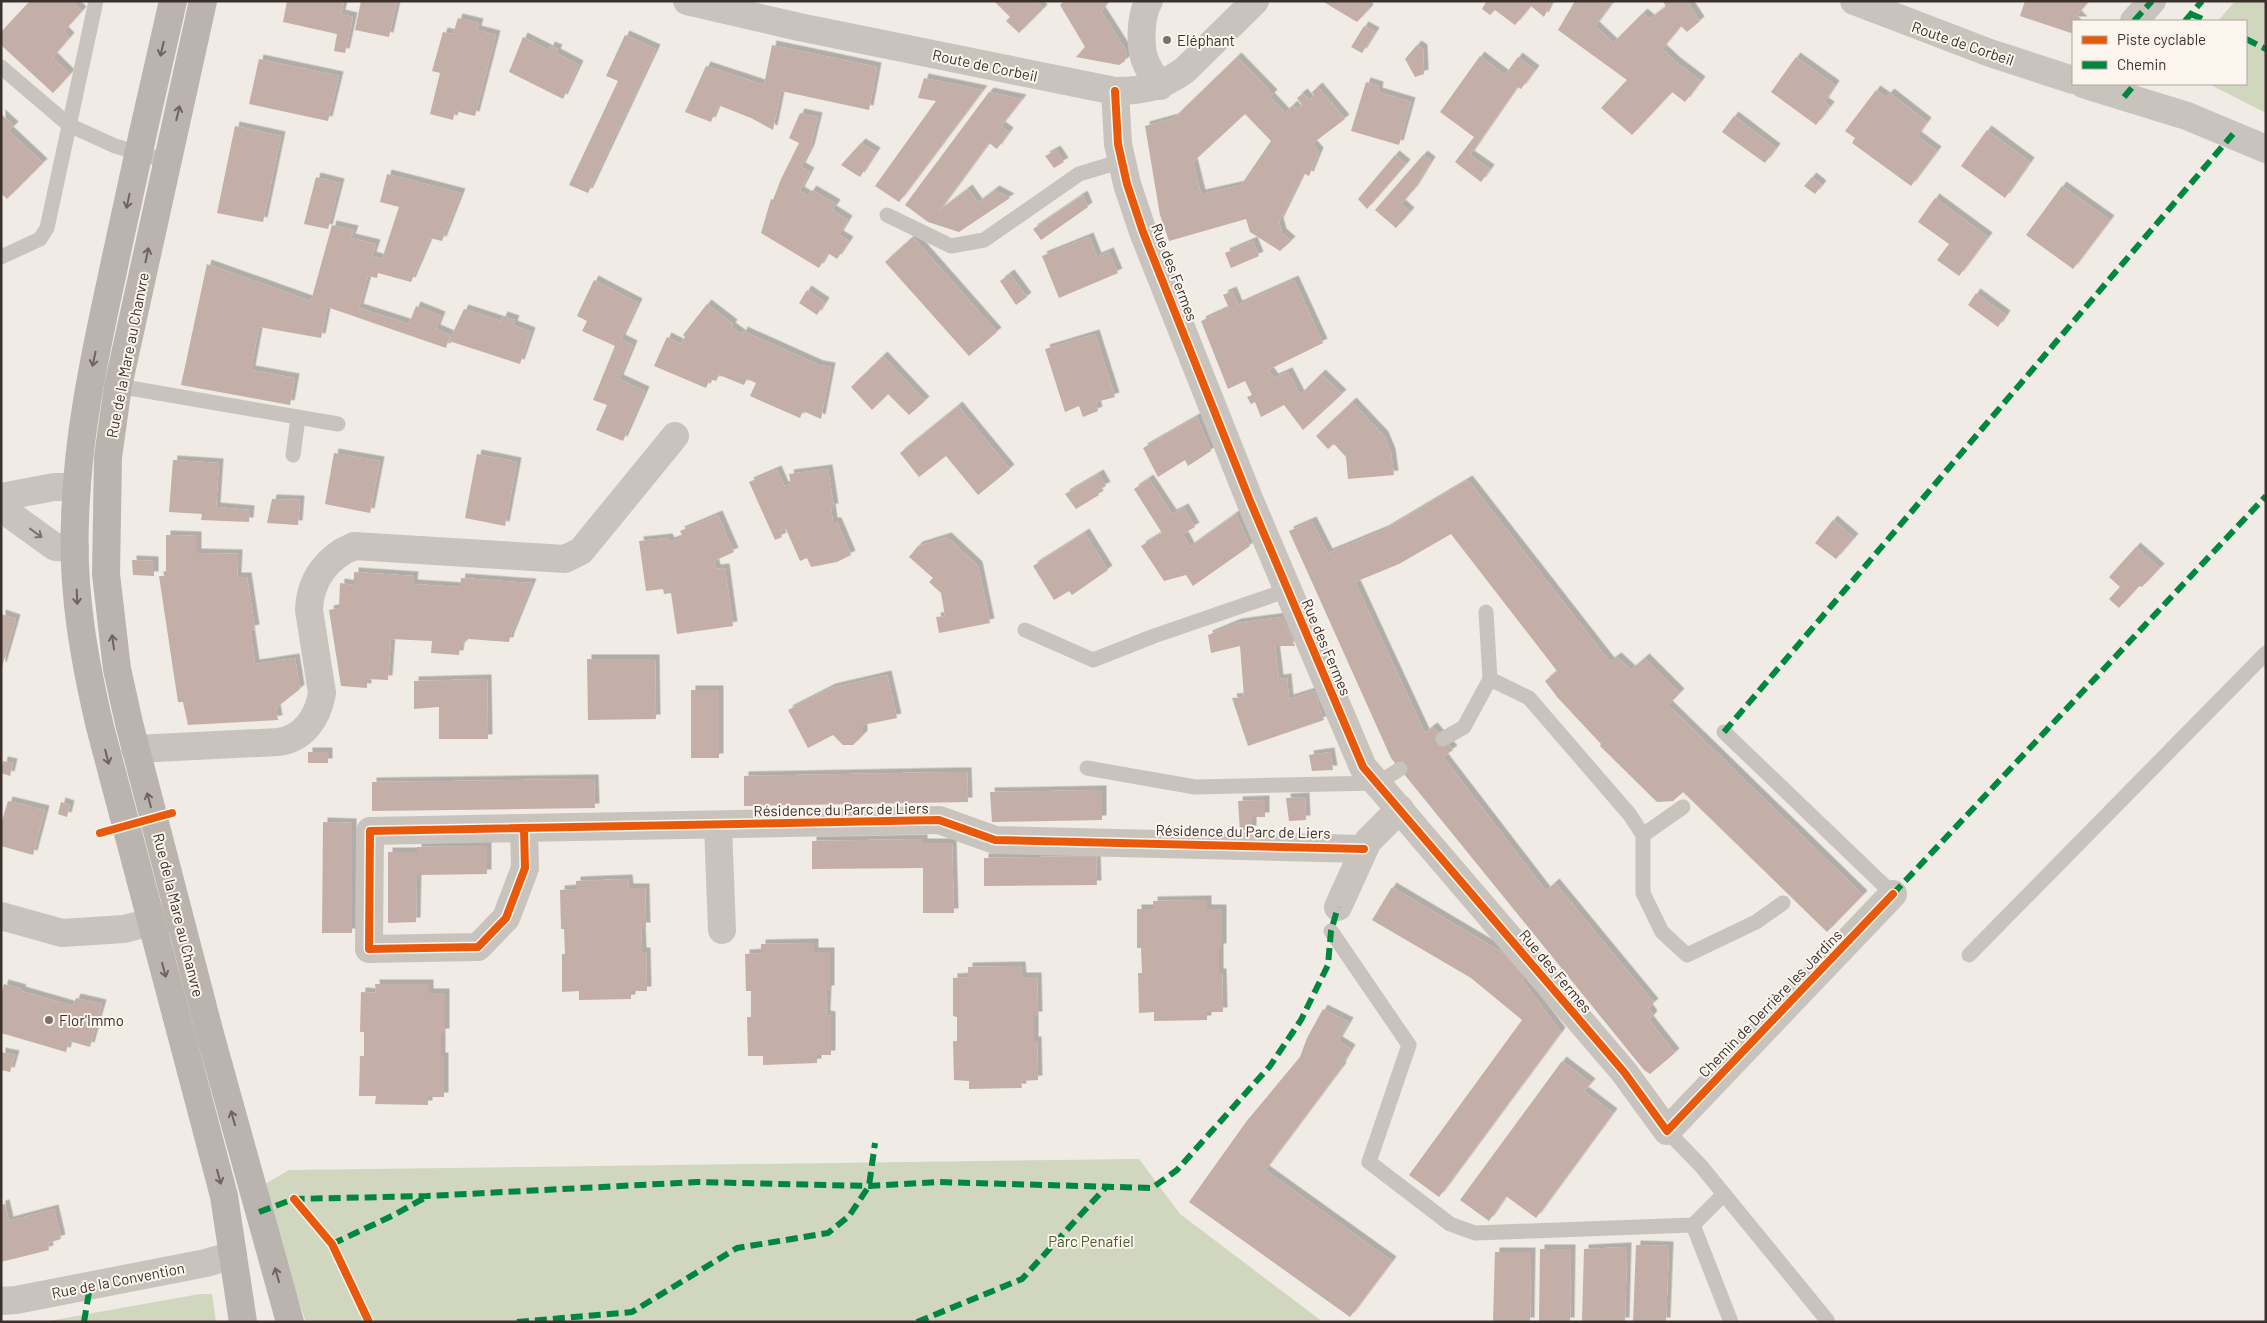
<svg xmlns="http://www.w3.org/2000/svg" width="2267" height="1323" font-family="Barlow,sans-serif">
  <defs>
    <filter id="shadow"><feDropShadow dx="4.5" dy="-4.5" stdDeviation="0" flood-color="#0004"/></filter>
  </defs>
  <rect width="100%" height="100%" fill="#f0ebe5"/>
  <!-- green -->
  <g fill="#d1d6bf">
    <polygon points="2235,1 2266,1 2266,113 2209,84 2246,84 2246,21 2218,21"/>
    <polygon points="1139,1159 1180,1214 1323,1322 306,1322 260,1187 289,1170"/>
    <polygon points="200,1294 212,1294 216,1322 43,1322"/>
  </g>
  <!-- building -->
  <g fill="#c3afa7" fill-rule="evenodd" filter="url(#shadow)">
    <polygon points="30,1 72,1 82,11 64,31 70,37 53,57 70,74 53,93 1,45 1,32"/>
    <polygon points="287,1 344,1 341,14 353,17 345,53 334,51 337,34 283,22"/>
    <polygon points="361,1 397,1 389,37 355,30"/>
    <polygon points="994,1 1041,1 1038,3 1043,9 1019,33 1006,21 1010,17"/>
    <polygon points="1064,1 1109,1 1101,11 1127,52 1125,61 1119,65 1076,57 1085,47 1060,5"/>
    <polygon points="1322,1 1372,1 1367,6 1369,9 1357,22"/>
    <polygon points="1485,1 1552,1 1544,17 1531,6 1515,25 1495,10 1490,15 1482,9 1486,2"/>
    <polygon points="1575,1 1612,3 1595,26 1613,43 1643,13 1650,19 1666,7 1663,1 1687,1 1700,21 1687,32 1681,26 1662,49 1676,62 1701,81 1685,102 1672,92 1632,135 1601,108 1627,80 1558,30"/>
    <polygon points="2025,1 2089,1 2077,15 2083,21 2073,21 2073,31 2071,33 2020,16"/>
    <polygon points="458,18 479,23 477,30 496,35 475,116 455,111 453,120 430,114 440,73 432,71 443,32 453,34"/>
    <polygon points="1364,26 1375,32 1362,53 1351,47"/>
    <polygon points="625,35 656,49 588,193 569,185 618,81 606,76"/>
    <polygon points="523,37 549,50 550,46 558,49 556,53 579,65 563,99 509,72"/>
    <polygon points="772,45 877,67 869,110 781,91 773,130 751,118 718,105 711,122 685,112 706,66 764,85"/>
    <polygon points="1417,45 1423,49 1424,74 1415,77 1405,59"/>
    <polygon points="1480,56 1505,75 1518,57 1535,70 1521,89 1517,87 1470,155 1490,169 1481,182 1455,162 1474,137 1440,112"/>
    <path d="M 1237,57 L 1273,94 L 1270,97 L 1285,113 L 1293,105 L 1296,109 L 1302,105 L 1297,98 L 1303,93 L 1309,100 L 1314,96 L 1312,92 L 1318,87 L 1345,119 L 1312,144 L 1319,152 L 1309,176 L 1303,173 L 1279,222 L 1282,233 L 1291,241 L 1280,251 L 1250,232 L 1246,219 L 1169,241 L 1160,215 L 1145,126 L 1174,118 ZM 1245,114 L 1271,141 L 1241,185 L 1201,194 L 1193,162 Z"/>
    <polygon points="1796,57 1835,85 1824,102 1830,106 1816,125 1771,92"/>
    <polygon points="259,59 339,76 328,121 249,104"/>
    <polygon points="924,78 983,90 899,202 875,186 936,101 918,98"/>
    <polygon points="1366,82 1379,86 1378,92 1411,102 1399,145 1351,131"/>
    <polygon points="1876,90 1886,97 1890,93 1927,122 1917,136 1937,151 1911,186 1852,143 1855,138 1845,131"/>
    <polygon points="989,92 1022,99 1001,126 1009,132 997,149 989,143 939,211 968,189 978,203 995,190 1010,198 959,232 928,222 905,205"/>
    <polygon points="800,113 818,117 810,149 801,167 810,172 800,191 808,196 812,190 836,204 832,210 848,220 839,235 849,241 837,259 828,253 819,268 761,233 771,199 773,200 781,179 799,143 789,138"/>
    <polygon points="1,114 14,126 9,131 43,163 7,199 1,193"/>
    <polygon points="1734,116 1776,148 1765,163 1722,132"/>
    <polygon points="235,126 281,136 263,222 217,213"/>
    <polygon points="1987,130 2030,162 2005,198 1961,166"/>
    <polygon points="861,143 876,152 860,177 841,165"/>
    <polygon points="1056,150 1064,162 1054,168 1045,156"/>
    <polygon points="1395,155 1406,164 1367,209 1358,199"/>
    <polygon points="1423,155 1431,161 1414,189 1401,204 1410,212 1396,228 1375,210"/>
    <polygon points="387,174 461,193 442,241 430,238 411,282 378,273 377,278 368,276 359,308 409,324 416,306 441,316 436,329 450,335 446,348 327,307 321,338 259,327 251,370 295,378 290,405 181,385 207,264 311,301 332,225 354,230 351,238 376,244 372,256 382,259 399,207 380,202"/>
    <polygon points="316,177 340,183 328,229 304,224"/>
    <polygon points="1812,177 1822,185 1815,194 1804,186"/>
    <polygon points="2062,186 2110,220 2073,269 2026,235"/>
    <polygon points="1083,195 1088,207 1041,240 1033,229"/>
    <polygon points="1935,198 1988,237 1959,276 1937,260 1949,244 1918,222"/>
    <polygon points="913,237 997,332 969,356 885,262"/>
    <polygon points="1089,237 1097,257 1109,252 1118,273 1059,298 1042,256"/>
    <polygon points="1253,241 1259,256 1231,268 1225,253"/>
    <polygon points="1010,274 1027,297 1016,305 1000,281"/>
    <polygon points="594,280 638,303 621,339 633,345 619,379 645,391 623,441 596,430 607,405 593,400 615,346 582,331 587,321 577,316"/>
    <polygon points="1294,280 1323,343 1268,370 1274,378 1288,372 1300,395 1321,374 1342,394 1303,430 1284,405 1261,417 1255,402 1251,404 1247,397 1252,395 1245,381 1228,389 1201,321 1229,308 1223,295 1232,291 1238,305"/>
    <polygon points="807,290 825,302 817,315 799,303"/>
    <polygon points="1976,293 2006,315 1998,327 1968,305"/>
    <polygon points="707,304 733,324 731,327 742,335 743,331 819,365 831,367 821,419 803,411 800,418 750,396 756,383 747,379 744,385 719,375 716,381 710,379 706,388 654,366 667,337 681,344 685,337 683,335"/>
    <polygon points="464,309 501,321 503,316 515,320 513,325 531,332 520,364 449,341"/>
    <polygon points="1095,334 1115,397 1096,402 1098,411 1083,417 1079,406 1065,412 1045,349"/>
    <polygon points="883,356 925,401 909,415 888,394 872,410 851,387"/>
    <polygon points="1352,402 1384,436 1391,453 1394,475 1348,479 1346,457 1334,444 1328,449 1316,436"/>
    <polygon points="958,406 1010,469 978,495 946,456 919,477 900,453"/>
    <polygon points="1197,417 1211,451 1188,466 1185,460 1158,477 1143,448"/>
    <polygon points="334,453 380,461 370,513 325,504"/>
    <polygon points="477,454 517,462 505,526 465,518"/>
    <polygon points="173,460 219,463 216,507 250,510 249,522 201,520 202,514 169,512"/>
    <polygon points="828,469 834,508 831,508 833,522 837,522 851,555 837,562 811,567 807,558 800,561 786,529 780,531 782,537 775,540 749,482 777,470 784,486 791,484 789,474"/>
    <polygon points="1099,474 1106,486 1097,491 1099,495 1076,509 1065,494"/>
    <polygon points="1149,479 1172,514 1184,508 1195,527 1183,534 1190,547 1236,514 1250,546 1193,586 1186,575 1164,581 1141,546 1162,533 1134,489"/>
    <polygon points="1468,480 1610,662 1617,657 1631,670 1645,658 1680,693 1668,705 1863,895 1827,932 1683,792 1673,801 1657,802 1600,746 1601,744 1558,698 1545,681 1557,671 1451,534 1399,564 1355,582 1425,733 1433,727 1453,750 1443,757 1546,891 1555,883 1654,1003 1648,1008 1653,1015 1649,1020 1675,1053 1650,1074 1644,1070 1391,758 1289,531 1312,521 1328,553 1384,530"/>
    <polygon points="272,499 300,500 298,525 267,523"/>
    <polygon points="718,515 734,552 714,561 716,569 725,568 733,626 677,634 671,593 664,594 663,589 646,591 639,541 668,538 670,542 683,537 680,531"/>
    <polygon points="1833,520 1854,538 1836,559 1815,543"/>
    <polygon points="1085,533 1108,570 1072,595 1069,591 1054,600 1033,566"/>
    <polygon points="166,535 197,536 197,553 238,554 237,577 247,577 255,629 250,630 255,664 295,658 300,689 276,708 278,720 188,725 183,702 178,702 159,576 166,576"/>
    <polygon points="947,537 978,566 990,623 939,633 936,617 945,616 941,593 929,582 933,578 909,557 918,546"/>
    <polygon points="2136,547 2160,568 2142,587 2139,586 2119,608 2109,599 2120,587 2109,577"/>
    <polygon points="132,560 154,561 154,576 133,575"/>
    <polygon points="354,572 414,576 413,584 460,587 461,578 532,583 510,637 509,642 468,639 460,647 459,655 431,653 432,641 391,639 388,680 367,679 367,688 341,686 329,610 339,608 340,583 354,585"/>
    <polygon points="1,614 16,619 2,667 1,666"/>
    <polygon points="1282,617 1295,646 1275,646 1279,679 1287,678 1289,699 1314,691 1324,720 1248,746 1232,698 1244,697 1240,646 1211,653 1208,635 1237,623"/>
    <polygon points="587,659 655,659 656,719 588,720"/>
    <polygon points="887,675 897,718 863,725 863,735 853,745 843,745 833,735 808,748 788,710 831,688"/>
    <polygon points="487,679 488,739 439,739 439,707 414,709 414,681"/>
    <rect x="691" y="690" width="28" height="68"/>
    <rect x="308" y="752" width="20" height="11"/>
    <polygon points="1330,752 1333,770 1312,771 1309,755"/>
    <polygon points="3,761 13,763 10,776 1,773"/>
    <polygon points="954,772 967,772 968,802 744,806 744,776"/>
    <polygon points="594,779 595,808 372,811 372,782"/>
    <polygon points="1102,790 1102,820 992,822 990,792"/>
    <polygon points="1305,797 1306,820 1289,821 1286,798"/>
    <polygon points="1265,800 1265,817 1252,817 1252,830 1240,831 1238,801"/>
    <polygon points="8,801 45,810 33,855 1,846 1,824"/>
    <polygon points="61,802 70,805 67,817 58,814"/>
    <polygon points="323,822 352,823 352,933 322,933"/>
    <polygon points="923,839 923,843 952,843 954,913 923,913 923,868 812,869 812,841"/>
    <polygon points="487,846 487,874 417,875 416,922 388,923 388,852 417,852 417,847"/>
    <polygon points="1096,856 1097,885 984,886 984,858"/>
    <polygon points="628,879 629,888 645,888 646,927 641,927 642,952 646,952 647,991 631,991 631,999 579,1000 579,991 562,992 562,954 565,954 564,929 561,929 560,890 576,889 576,881"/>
    <polygon points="1392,887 1510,957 1526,975 1522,980 1561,1032 1439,1197 1409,1175 1522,1020 1471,978 1372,920"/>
    <polygon points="1207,900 1207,909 1222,909 1222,948 1219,948 1219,973 1222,973 1223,1012 1207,1012 1207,1020 1154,1021 1154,1012 1139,1013 1138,973 1142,973 1141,948 1137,948 1137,909 1153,909 1153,901"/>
    <polygon points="814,943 814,952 830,952 830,990 827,990 826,1015 831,1016 831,1055 817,1055 817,1063 763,1065 763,1056 748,1056 747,1017 751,1017 751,991 746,991 745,954 761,953 761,944"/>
    <polygon points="1021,966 1022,977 1037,977 1038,1016 1034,1016 1034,1041 1037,1041 1038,1080 1021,1081 1022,1088 969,1089 969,1081 954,1080 953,1041 957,1041 957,1017 953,1016 953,978 968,977 968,967"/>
    <polygon points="4,984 22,989 21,991 73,1006 76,998 102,1004 90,1047 69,1041 66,1052 1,1033 1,995"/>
    <polygon points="375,984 429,984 429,993 445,993 445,1033 441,1033 441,1057 444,1057 444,1097 428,1097 428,1105 375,1104 376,1096 359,1096 360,1056 364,1056 364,1032 360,1032 361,992 376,993"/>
    <polygon points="1323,1009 1349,1022 1338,1041 1351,1049 1341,1066 1342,1067 1265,1170 1392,1261 1350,1317 1189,1202 1246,1122 1300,1057 1307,1038"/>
    <polygon points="1,1052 15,1055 10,1072 1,1070"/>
    <polygon points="1562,1061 1591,1083 1584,1091 1613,1113 1536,1218 1506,1196 1489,1221 1460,1200"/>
    <polygon points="5,1204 9,1221 54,1209 61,1239 48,1243 49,1250 1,1262 1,1205"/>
    <polygon points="1636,1245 1669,1246 1666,1322 1633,1322"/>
    <polygon points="1627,1247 1625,1322 1582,1322 1584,1249"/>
    <polygon points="1540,1249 1571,1249 1570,1322 1539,1322"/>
    <polygon points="1495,1252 1531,1252 1530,1322 1493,1322"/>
  </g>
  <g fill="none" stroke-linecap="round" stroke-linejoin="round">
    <!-- service -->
    <g stroke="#c9c3be" stroke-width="15">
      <polyline points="1,67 69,125 115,146 167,161"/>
      <polyline points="887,215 951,246 984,240 1079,174 1122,161"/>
      <polyline points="1,257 40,239 47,228 96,1"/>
      <polyline points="118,386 338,424"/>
      <polyline points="293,455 298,418"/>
      <polyline points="1025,630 1093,660 1154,636 1288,590"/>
      <polyline points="1490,679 1529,698 1630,815 1643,835 1643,893 1662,932 1687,955 1756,922 1783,903"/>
      <polyline points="1724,732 1893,894"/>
      <polyline points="1443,739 1464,727 1490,679 1486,612"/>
      <polyline points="1087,768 1195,787 1378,783 1400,769"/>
      <polyline points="1643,835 1683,807"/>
      <polyline points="1331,931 1409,1045 1369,1162 1450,1224 1475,1233 1693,1225 1724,1194"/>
      <polyline points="1969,955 2266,653"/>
      <polyline points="1667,1131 1701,1166 1827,1320 1826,1322"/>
      <polyline points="1693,1225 1731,1322"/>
    </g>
    <!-- minor -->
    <g stroke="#c9c3be" stroke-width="28">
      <path d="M 687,1 L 799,27 L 1115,91 C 1145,91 1161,87 1185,70 L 1255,1"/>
      <path d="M 1149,1 C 1140,15 1139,50 1147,65 C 1150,72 1155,79 1160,86"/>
      <polyline points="1854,1 1990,53 2073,80"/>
      <polyline points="2134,21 2152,1"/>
      <polyline points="2083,84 2187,116 2266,149"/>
      <polyline points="1115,91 1118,144 1127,184 1143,232 1250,501 1363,767 1624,1072 1667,1131 1893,894"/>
      <path d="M 135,749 L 278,742 C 304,739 318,717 322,693 L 309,610 C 310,580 327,557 354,546 L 565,559 L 581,551 L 675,436"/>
      <polyline points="718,826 722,930"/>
      <polyline points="524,829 525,868 506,918 478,947 369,949 370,831 939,820 995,840 1364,849"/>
      <polyline points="1338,907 1368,841 1400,809"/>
      <polyline points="1,916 62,933 124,929 175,916"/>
      <polyline points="1,1301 16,1300 206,1263 233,1255"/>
    </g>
    <!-- tertiary -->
    <g stroke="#c9c3be" stroke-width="28">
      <polyline points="1,497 54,487 77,487"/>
      <polyline points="1,508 55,547 75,548"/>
    </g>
    <!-- secondary -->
    <g stroke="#bab3ae" stroke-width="28">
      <path d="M 173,1 C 152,91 132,181 113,271 C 95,354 77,436 75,521 C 72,591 84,659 100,727 L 224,1196 L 243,1322"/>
      <polyline points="203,1 118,386 108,457 106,574 117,669 129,723 210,1034 290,1322"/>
    </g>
    <!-- quiet -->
    <g stroke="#00873e" stroke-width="6" stroke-dasharray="12 6" stroke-linecap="butt">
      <polyline points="2191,14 2207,21"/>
      <polyline points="2134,21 2152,1"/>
      <polyline points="2185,21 2202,1"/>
      <polyline points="2246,39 2266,49"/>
      <polyline points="2124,97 2135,84"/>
      <polyline points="1724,732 2233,134"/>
      <polyline points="1893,894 2266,496"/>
      <polyline points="259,1212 294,1199 427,1196 698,1182 869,1186 938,1182 1152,1188 1177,1170 1270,1066 1301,1020 1328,965 1331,931 1338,907"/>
      <polyline points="332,1244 394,1215 426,1197"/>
      <polyline points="84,1322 90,1286"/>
      <polyline points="517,1322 632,1312 737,1248 828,1233 849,1216 869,1186 875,1143"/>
      <polyline points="917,1322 1022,1279 1106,1187"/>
    </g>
    <defs>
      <g id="cycleway">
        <polyline points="1115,91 1118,144 1127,184 1143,232 1250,501 1363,767 1624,1072 1667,1131 1893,894"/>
        <polyline points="524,829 525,868 506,918 478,947 369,949 370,831 939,820 995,840 1364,849"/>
        <polyline points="100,833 172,813"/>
        <polyline points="294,1199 332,1244 369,1322"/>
      </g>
    </defs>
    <!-- cycleway casing -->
    <use href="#cycleway" stroke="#fbf5ee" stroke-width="11"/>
    <!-- cycleway -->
    <use href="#cycleway" stroke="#e8590c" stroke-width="8"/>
  </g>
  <!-- one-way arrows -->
  <defs><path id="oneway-shaft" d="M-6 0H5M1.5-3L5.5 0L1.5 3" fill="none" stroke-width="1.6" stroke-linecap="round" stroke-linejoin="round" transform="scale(1.25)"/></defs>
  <g stroke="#6e645f">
    <use href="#oneway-shaft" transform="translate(162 49) rotate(103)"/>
    <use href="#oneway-shaft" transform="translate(178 113) rotate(-77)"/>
    <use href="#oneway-shaft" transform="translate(128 201) rotate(102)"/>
    <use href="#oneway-shaft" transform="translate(147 255) rotate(-78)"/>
    <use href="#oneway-shaft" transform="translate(94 359) rotate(102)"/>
    <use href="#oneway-shaft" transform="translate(77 597) rotate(88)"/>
    <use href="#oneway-shaft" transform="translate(113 642) rotate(-98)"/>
    <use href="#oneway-shaft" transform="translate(107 757) rotate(76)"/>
    <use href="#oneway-shaft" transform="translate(149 800) rotate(-105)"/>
    <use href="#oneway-shaft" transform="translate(164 970) rotate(75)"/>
    <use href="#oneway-shaft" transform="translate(233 1118) rotate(-106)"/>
    <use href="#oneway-shaft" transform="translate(219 1177) rotate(75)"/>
    <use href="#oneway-shaft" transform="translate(277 1275) rotate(-106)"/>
  </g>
  <use stroke="#7b726d" href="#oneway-shaft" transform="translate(36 533) rotate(36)"/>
  <!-- markers -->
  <g fill="#7a716c" stroke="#fbf5ee" stroke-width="2">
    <circle cx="1167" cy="40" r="5"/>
    <circle cx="49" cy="1020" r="5"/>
  </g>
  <g text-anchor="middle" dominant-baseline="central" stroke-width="4" stroke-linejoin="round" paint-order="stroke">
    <!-- poi labels -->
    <g font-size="15" fill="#3b302b" stroke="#fbf5ee" text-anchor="start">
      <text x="1177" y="40">Eléphant</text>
      <text x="59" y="1020">Flor'Immo</text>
    </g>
    <!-- street labels -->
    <g font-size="15" fill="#3b302b" stroke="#fbf5ee">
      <text transform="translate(1963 43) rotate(19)">Route de Corbeil</text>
      <text transform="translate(985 65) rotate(12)">Route de Corbeil</text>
      <text transform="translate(1175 272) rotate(69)">Rue des Fermes</text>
      <text transform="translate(127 355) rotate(-79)">Rue de la Mare au Chanvre</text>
      <text transform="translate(1327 647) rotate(67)">Rue des Fermes</text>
      <text transform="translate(841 809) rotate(-1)">Résidence du Parc de Liers</text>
      <text transform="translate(1243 831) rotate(1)">Résidence du Parc de Liers</text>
      <text transform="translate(179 915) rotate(76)">Rue de la Mare au Chanvre</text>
      <text transform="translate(1556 971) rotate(50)">Rue des Fermes</text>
      <text transform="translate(1770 1003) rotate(-46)">Chemin de Derrière les Jardins</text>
      <text transform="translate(118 1280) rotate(-11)">Rue de la Convention</text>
    </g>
    <!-- park labels -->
    <g font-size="15" fill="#4a5a2e" stroke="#fbf5ee">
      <text x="1091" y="1241">Parc Penafiel</text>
    </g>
  </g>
  <!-- border -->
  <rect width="2267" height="1323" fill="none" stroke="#3b302b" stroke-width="5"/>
  <!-- legend -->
  <rect x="2072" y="20" width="175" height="65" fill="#fbf5ee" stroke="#aea6a0"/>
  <rect x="2082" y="36" width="25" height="8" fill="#e8590c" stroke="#aea6a0"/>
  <text x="2117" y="45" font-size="15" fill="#3b302b">Piste cyclable</text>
  <rect x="2082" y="61" width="25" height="8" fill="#00873e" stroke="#aea6a0"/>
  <text x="2117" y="70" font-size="15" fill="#3b302b">Chemin</text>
</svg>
